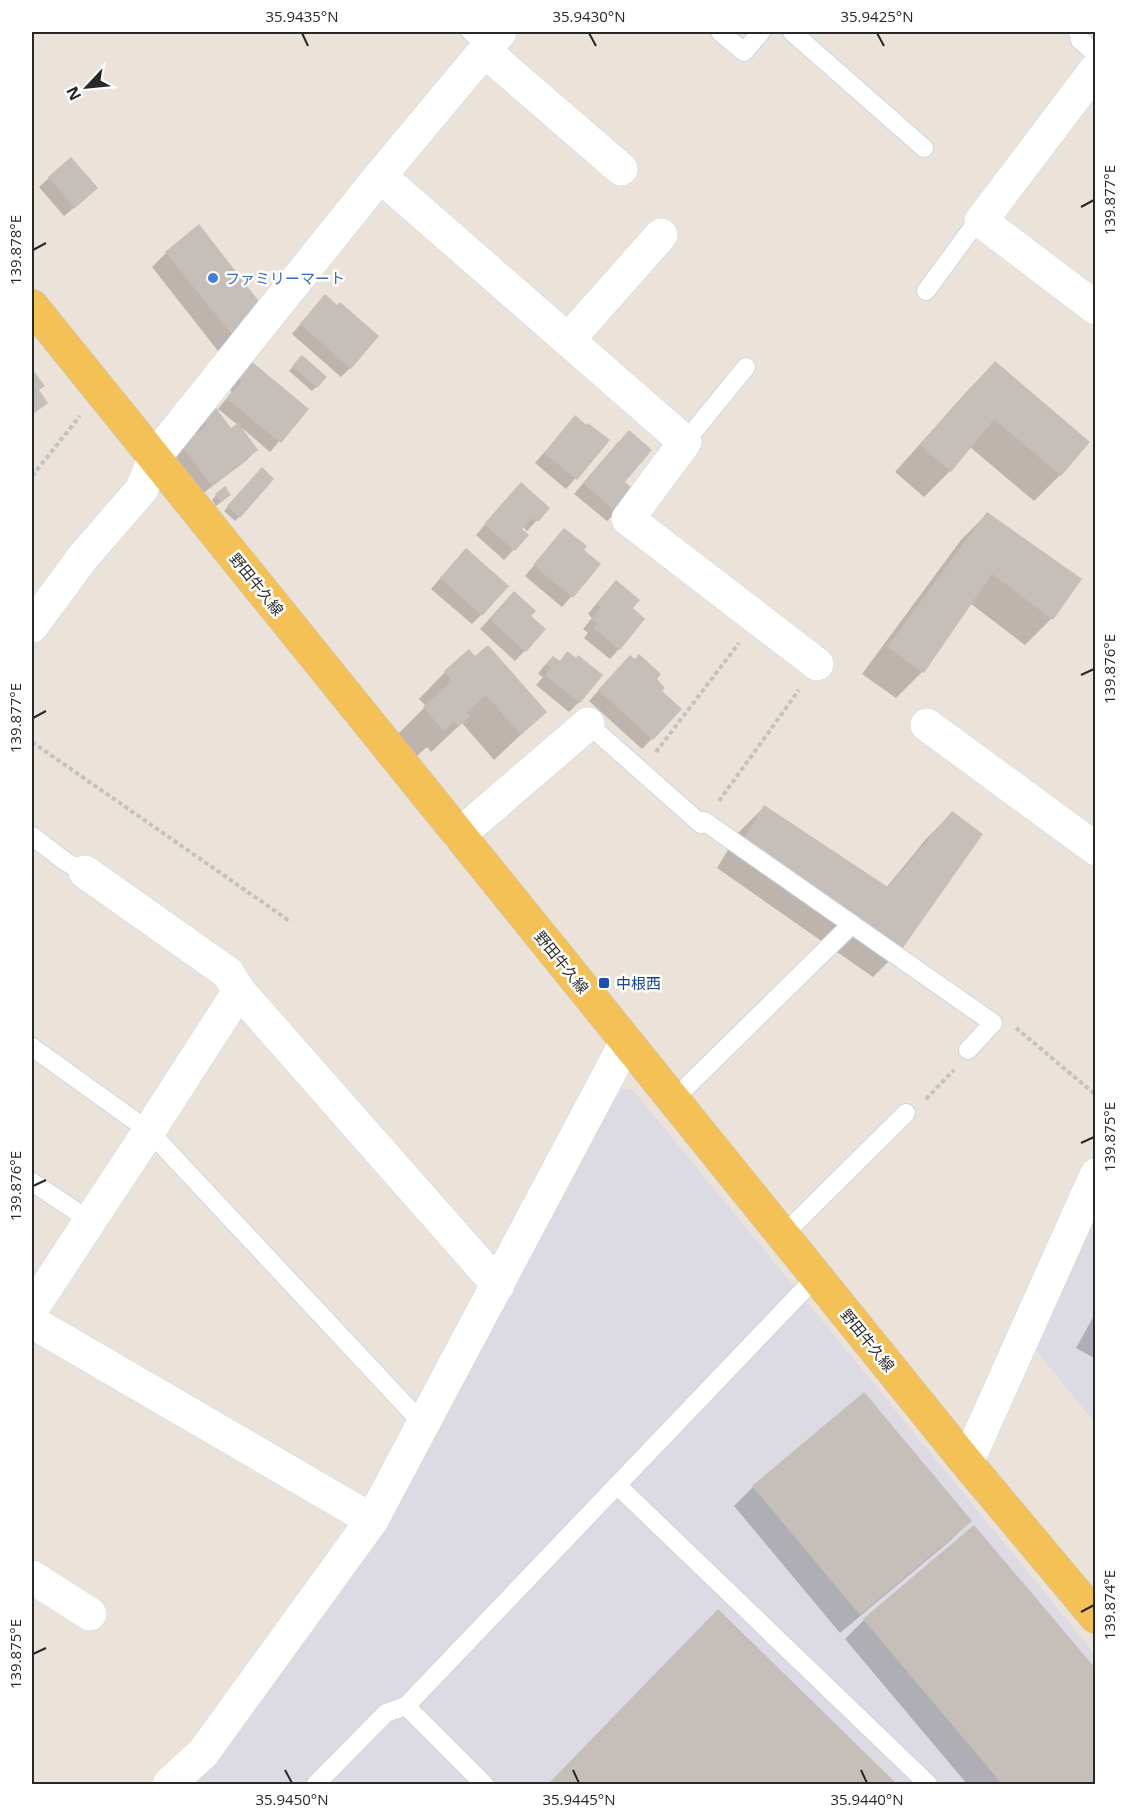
<svg xmlns="http://www.w3.org/2000/svg" width="1127" height="1816" font-family="'Open Sans','Noto Sans JP',sans-serif">
  <rect width="100%" height="100%" fill="#ebe2d9"/>
  <!-- industrial -->
  <g fill="#dcdae3">
    <polygon points="618,1088 633,1090 1095,1654 1095,1784 187,1784 204,1768"/>
    <polygon points="1095,1207 1095,1423 1035,1349"/>
  </g>
  <!-- shadow -->
  <g fill="#0003">
    <polygon points="70,159 86,198 64,216 39,187"/>
    <polygon points="166,253 259,304 232,336 218,351 152,267"/>
    <polygon points="316,306 350,368 341,377 292,334"/>
    <polygon points="302,357 316,387 312,391 289,371"/>
    <polygon points="995,363 1060,475 1034,501 970,447 950,471 924,497 895,472 969,389"/>
    <polygon points="33,372 42,407 32,414 32,372"/>
    <polygon points="241,372 307,409 270,452 242,428 256,450 247,460 202,494 172,456 196,435 192,430 202,420 231,430 238,425 218,409 232,392 228,388"/>
    <polygon points="575,417 608,441 566,489 535,463"/>
    <polygon points="619,441 623,482 616,512 607,521 574,494"/>
    <polygon points="257,473 239,517 235,521 224,511"/>
    <polygon points="512,493 548,508 527,531 523,527 520,529 527,535 504,560 476,535"/>
    <polygon points="216,495 225,499 216,506 212,500"/>
    <polygon points="987,514 1080,579 1051,619 1025,645 970,603 922,672 896,698 862,674 961,540"/>
    <polygon points="555,540 581,550 599,565 562,607 525,576"/>
    <polygon points="457,559 481,615 472,624 431,589"/>
    <polygon points="606,592 631,608 619,649 610,659 584,638 588,633 583,629 592,618 588,614"/>
    <polygon points="505,602 529,616 544,630 515,661 480,629"/>
    <polygon points="568,653 579,702 569,712 536,685 543,677 538,674 543,667 553,658 559,662"/>
    <polygon points="621,666 654,679 660,691 680,709 642,749 589,701"/>
    <polygon points="445,672 545,712 494,760 462,723 431,752 427,747 417,756 398,734 426,706 419,699"/>
    <polygon points="764,807 886,888 926,839 952,813 899,951 873,977 717,868 738,833"/>
    <polygon points="1096,1312 1096,1359 1076,1348"/>
    <polygon points="864,1394 970,1521 951,1540 840,1633 734,1506 753,1487"/>
    <polygon points="974,1527 1096,1671 1096,1784 967,1784 845,1639 864,1620"/>
    <polygon points="718,1612 895,1784 550,1784"/>
  </g>
  <!-- building -->
  <g fill="#c6bfb9">
    <polygon points="71,157 98,188 75,208 48,177"/>
    <polygon points="199,224 261,304 234,337 165,252"/>
    <polygon points="325,294 337,305 340,302 379,336 351,369 300,324"/>
    <polygon points="302,355 327,377 317,388 292,366"/>
    <polygon points="251,361 309,409 281,443 227,399 241,382 237,378"/>
    <polygon points="995,361 1090,442 1061,476 994,419 951,472 920,445"/>
    <polygon points="33,370 45,386 39,390 48,403 32,415 32,371"/>
    <polygon points="216,408 231,428 238,423 258,450 212,486 181,445 206,426 201,419"/>
    <polygon points="575,415 586,425 588,423 610,440 577,480 544,453"/>
    <polygon points="629,430 652,450 625,482 636,491 617,513 583,483"/>
    <polygon points="262,467 274,479 240,518 227,506"/>
    <polygon points="521,482 550,508 538,522 533,518 522,529 529,535 515,551 484,524"/>
    <polygon points="225,486 231,495 221,502 215,494"/>
    <polygon points="987,512 1082,579 1053,620 992,574 924,673 887,647"/>
    <polygon points="564,528 587,546 584,550 601,564 573,598 533,565"/>
    <polygon points="466,548 509,586 482,616 440,578"/>
    <polygon points="616,580 640,600 633,608 645,619 620,650 593,628 597,623 591,619 601,607 596,604"/>
    <polygon points="514,591 536,611 531,616 546,629 526,652 489,619"/>
    <polygon points="488,645 547,712 521,735 486,695 467,712 470,717 458,727 454,722 444,731 423,707 452,681 444,671 469,649 475,656"/>
    <polygon points="567,651 576,658 578,655 603,675 580,703 545,675 551,667 546,664 553,656 560,661"/>
    <polygon points="639,654 661,674 657,679 665,688 662,691 682,709 653,740 598,690 630,655 635,659"/>
    <polygon points="764,805 888,887 952,811 983,834 900,952 742,842"/>
    <polygon points="864,1392 972,1521 860,1615 752,1486"/>
    <polygon points="974,1525 1096,1669 1096,1784 1002,1784 863,1619"/>
    <polygon points="718,1609 897,1784 548,1784"/>
  </g>
  <g fill="none" stroke-linecap="round" stroke-linejoin="round">
    <defs>
      <g id="lane">
        <polyline points="471,32 488,47"/>
        <polyline points="720,32 744,52 761,32"/>
        <polyline points="792,32 924,148"/>
        <polyline points="1078,32 1080,40 1096,54"/>
        <polyline points="926,291 973,227 981,221"/>
        <polyline points="685,442 746,367"/>
        <polyline points="588,724 701,824 704,821 993,1023 968,1050"/>
        <polyline points="32,836 66,862 85,872"/>
        <polyline points="32,1047 149,1131 423,1424"/>
        <polyline points="673,1100 852,924"/>
        <polyline points="32,1182 89,1220"/>
        <polyline points="783,1235 906,1113"/>
        <polyline points="617,1485 928,1784"/>
        <polyline points="406,1706 484,1784"/>
        <polyline points="316,1784 386,1713 406,1706 816,1277"/>
      </g>
      <g id="street">
        <polyline points="488,47 495,60 621,169"/>
        <polyline points="1096,69 981,221 1096,308"/>
        <polyline points="380,176 685,442 628,519 817,664"/>
        <polyline points="568,340 661,235"/>
        <polyline points="32,626 83,557 142,489 154,458 380,176 500,32"/>
        <polyline points="927,725 1096,849"/>
        <polyline points="459,835 588,724"/>
        <polyline points="85,872 228,973 239,991 498,1285"/>
        <polyline points="32,1309 149,1131 239,991"/>
        <polyline points="32,1322 372,1520"/>
        <polyline points="967,1463 1096,1175"/>
        <polyline points="32,1577 90,1614"/>
        <polyline points="169,1784 203,1753 372,1520 626,1042"/>
      </g>
      <polyline id="primary" points="32,306 967,1463 1096,1617"/>
    </defs>
    <!-- lane casing -->
    <use href="#lane" stroke="#ced4e2" stroke-width="20"/>
    <!-- street casing -->
    <use href="#street" stroke="#ced4e2" stroke-width="34"/>
    <!-- primary casing -->
    <use href="#primary" stroke="#c3c3c3" stroke-width="34"/>
    <!-- path -->
    <g stroke="#c3c3c3" stroke-width="4" stroke-dasharray="4.5 3" stroke-linecap="butt">
      <polyline points="32,476 80,416"/>
      <polyline points="32,742 291,922"/>
      <polyline points="656,752 739,643"/>
      <polyline points="719,801 799,690"/>
      <polyline points="1016,1028 1096,1095"/>
      <polyline points="926,1099 954,1070"/>
    </g>
    <!-- lane -->
    <use href="#lane" stroke="#fff" stroke-width="18"/>
    <!-- street -->
    <use href="#street" stroke="#fff" stroke-width="33"/>
    <!-- primary -->
    <use href="#primary" stroke="#f3c156" stroke-width="33"/>
  </g>
  <!-- ticks -->
  <path fill="none" stroke="#282828" stroke-width="2" d="M 302,33 L 308,46M 589,33 L 596,46M 877,33 L 884,46M 1081,207 L 1094,200M 33,250 L 46,243M 1081,675 L 1094,669M 33,718 L 46,711M 1081,1143 L 1094,1137M 33,1186 L 46,1180M 1081,1612 L 1094,1605M 33,1654 L 46,1648M 285,1770 L 292,1783M 573,1770 L 579,1783M 861,1770 L 867,1783"/>
  <!-- markers -->
  <circle fill="#3f7fe0" stroke="#fff" stroke-width="2" cx="213" cy="278" r="6"/>
  <rect fill="#1a4fb4" stroke="#fff" stroke-width="2" x="598" y="977" width="12" height="12" rx="3"/>
  <g text-anchor="middle" dominant-baseline="central" stroke-width="5" stroke-linejoin="round" paint-order="stroke">
    <!-- shop labels -->
    <g font-size="15" fill="#366cbe" stroke="#fff" text-anchor="start">
      <text x="225" y="278">ファミリーマート</text>
    </g>
    <!-- street labels -->
    <g font-size="15" fill="#282828" stroke="#fff">
      <text transform="translate(257 584) rotate(51)">野田牛久線</text>
      <text transform="translate(562 962) rotate(51)">野田牛久線</text>
      <text transform="translate(868 1340) rotate(51)">野田牛久線</text>
    </g>
    <!-- transit labels -->
    <g font-size="15" fill="#164399" stroke="#fff" text-anchor="start">
      <text x="616" y="983">中根西</text>
    </g>
  </g>
  <!-- border -->
  <rect width="1127" height="1816" fill="none" stroke="#ffffff" stroke-width="66"/>
  <!-- north arrow -->
  <g transform="translate(87 87) rotate(244)" stroke="#ffffff" stroke-width="4.5" paint-order="stroke">
  <path d="M0-4.5L10 22L0 15L-10 22Z" fill="#282828"/>
  <text y="-9" font-size="16" font-weight="bold" text-anchor="middle" fill="#282828">N</text>
  </g>
  <rect x="33" y="33" width="1061" height="1750" fill="none" stroke="#282828" stroke-width="2"/>
  <g font-size="15" text-anchor="middle" fill="#282828">
    <text x="302" y="22">35.9435°N</text>
    <text x="589" y="22">35.9430°N</text>
    <text x="877" y="22">35.9425°N</text>
    <text transform="translate(1110 200) rotate(-90)" y="5">139.877°E</text>
    <text transform="translate(16 250) rotate(-90)" y="5">139.878°E</text>
    <text transform="translate(1110 669) rotate(-90)" y="5">139.876°E</text>
    <text transform="translate(16 718) rotate(-90)" y="5">139.877°E</text>
    <text transform="translate(1110 1137) rotate(-90)" y="5">139.875°E</text>
    <text transform="translate(16 1186) rotate(-90)" y="5">139.876°E</text>
    <text transform="translate(1110 1605) rotate(-90)" y="5">139.874°E</text>
    <text transform="translate(16 1654) rotate(-90)" y="5">139.875°E</text>
    <text x="292" y="1805">35.9450°N</text>
    <text x="579" y="1805">35.9445°N</text>
    <text x="867" y="1805">35.9440°N</text>
  </g>
</svg>
